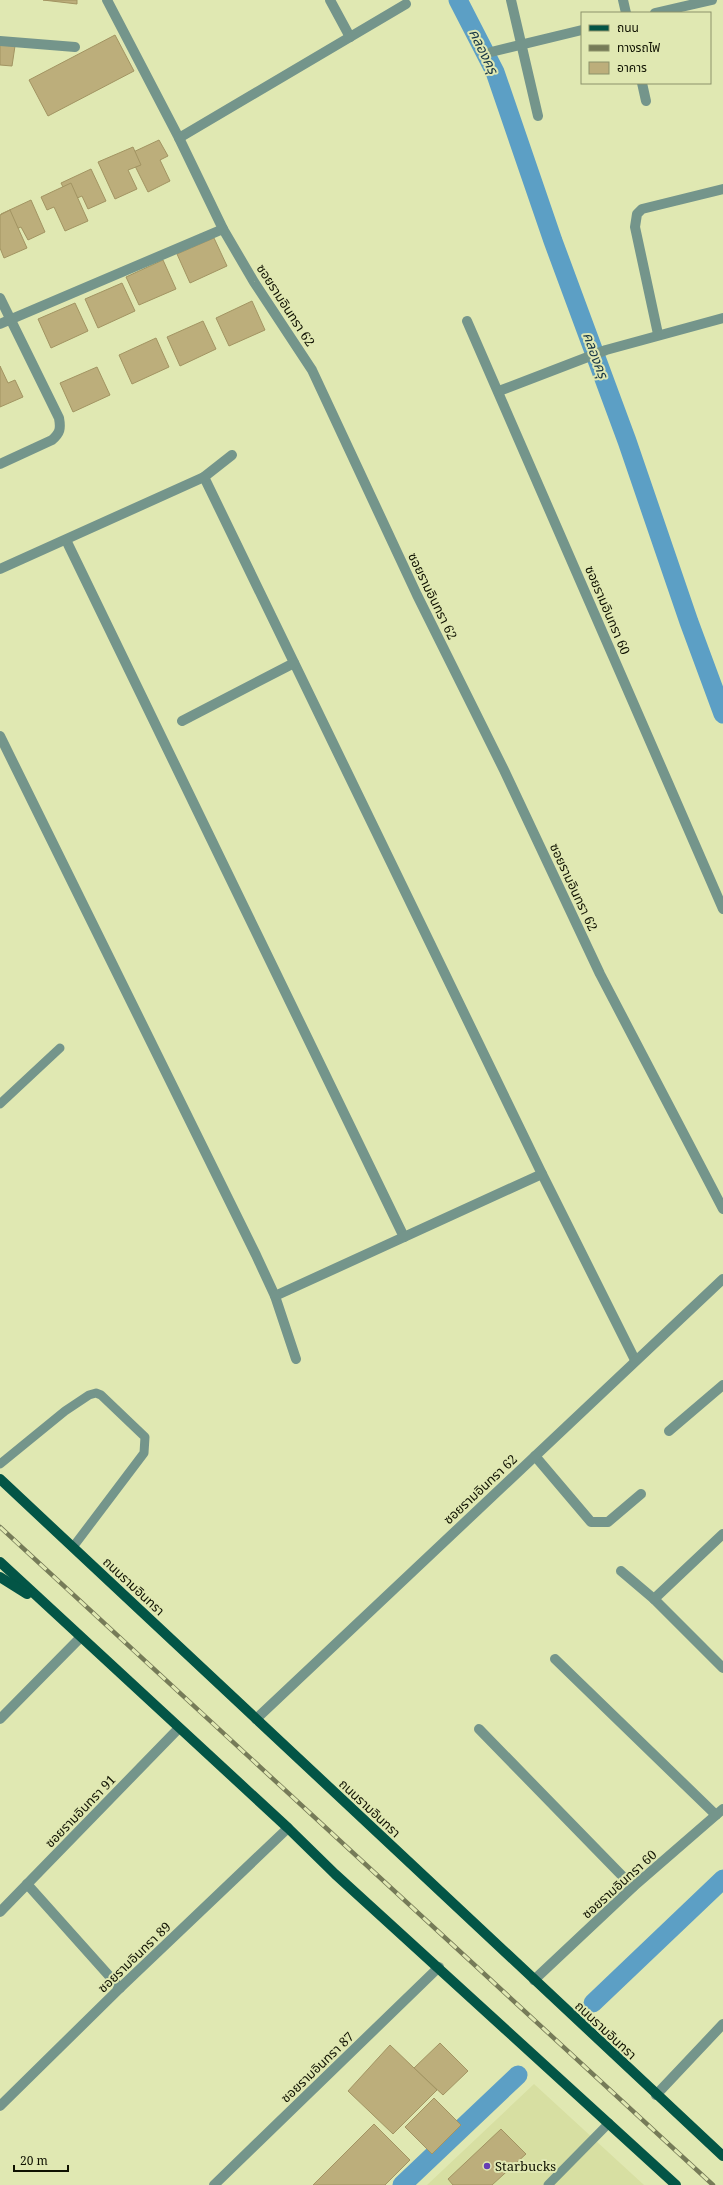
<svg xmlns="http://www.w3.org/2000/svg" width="723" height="2185" font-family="'Noto Serif','Noto Sans Thai',serif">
  <rect width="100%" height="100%" fill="#e0e8b2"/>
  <!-- built -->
  <polygon fill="#d7dfa2" points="534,2084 644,2185 427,2185"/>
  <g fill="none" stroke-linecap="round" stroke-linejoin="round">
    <!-- canal -->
    <g stroke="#5c9fc5" stroke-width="19">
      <polyline points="458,0 495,72 553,241 627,441 689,622 723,714"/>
      <polyline points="593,2003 723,1879"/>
      <polyline points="402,2185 518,2075"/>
    </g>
  </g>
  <!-- building -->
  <g fill="#bcae7b" stroke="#a29462">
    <polygon points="43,0 77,0 77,4"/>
    <polygon points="115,35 134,71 48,116 29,80"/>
    <polygon points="0,45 15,46 12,66 0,65"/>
    <polygon points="159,140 168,156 160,160 170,181 148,192 129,154"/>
    <polygon points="133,147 141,165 128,170 137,189 115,199 98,162"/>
    <polygon points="91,169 106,201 88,209 82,196 70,201 61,183"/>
    <polygon points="71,183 88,221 65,231 54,207 47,210 41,197"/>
    <polygon points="31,200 45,232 28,240 21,227 9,232 1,214"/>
    <polygon points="10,210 27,248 4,258 0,248 0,215"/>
    <polygon points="214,238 227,266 190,283 177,254"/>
    <polygon points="163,260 176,289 139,305 126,277"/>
    <polygon points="122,283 135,311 98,328 85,299"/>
    <polygon points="252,301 265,330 229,346 216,318"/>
    <polygon points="75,303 88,331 51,348 38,319"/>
    <polygon points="203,321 216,349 180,366 167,337"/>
    <polygon points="156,338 169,367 132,384 119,355"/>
    <polygon points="0,366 8,383 15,380 23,397 0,407"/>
    <polygon points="97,367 110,395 73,412 60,383"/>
    <polygon points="440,2043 468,2071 443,2095 414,2068"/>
    <polygon points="390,2045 437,2090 393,2134 348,2091"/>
    <polygon points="434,2098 461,2125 432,2154 405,2127"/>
    <polygon points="374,2124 410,2160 385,2185 313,2185"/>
    <polygon points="501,2129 526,2154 492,2185 453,2185 448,2179"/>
  </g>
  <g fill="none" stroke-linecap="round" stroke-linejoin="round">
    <!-- service -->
    <g stroke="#74958b" stroke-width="9">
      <polyline points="0,1104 60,1048"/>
      <polyline points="0,1464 65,1411 89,1395 96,1393 101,1395 145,1437 144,1453 73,1547"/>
      <polyline points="548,2185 609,2123"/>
    </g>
    <!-- minor -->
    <g stroke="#74958b" stroke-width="10">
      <polyline points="107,0 179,138 223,229 254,282 312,370 417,595 504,770 600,974 723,1209"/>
      <polyline points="330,0 350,37"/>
      <polyline points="511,0 538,116"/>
      <polyline points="623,0 626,13"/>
      <polyline points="655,13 712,0"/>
      <polyline points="0,41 75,47"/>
      <polyline points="491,52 582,30"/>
      <polyline points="642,83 646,101"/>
      <polyline points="179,138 406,4"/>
      <path d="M 0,298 L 59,418 C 61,429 60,433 52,440 L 0,464"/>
      <polyline points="467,321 723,909"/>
      <polyline points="0,324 223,229"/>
      <polyline points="658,334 635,227 637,214 642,209 723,189"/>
      <polyline points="499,391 606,350 723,318"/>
      <polyline points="204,477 542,1174 635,1360"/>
      <polyline points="66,540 404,1237"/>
      <polyline points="0,569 204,477 232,455"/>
      <polyline points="182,721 294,663"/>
      <polyline points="0,736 256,1255 275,1296 296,1359"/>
      <polyline points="275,1296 542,1174"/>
      <polyline points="669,1431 723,1385"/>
      <polyline points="535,1456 591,1522 608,1522 641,1494"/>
      <polyline points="621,1571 654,1599 723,1668"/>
      <polyline points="654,1599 723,1534"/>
      <polyline points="555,1659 716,1815"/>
      <polyline points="0,1719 80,1638"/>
      <polyline points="256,1719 723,1279"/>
      <polyline points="479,1729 633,1887"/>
      <polyline points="27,1884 120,1988"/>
      <polyline points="0,1912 179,1728"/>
      <polyline points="534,1980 633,1887 723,1809"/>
      <polyline points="656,2095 723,2024"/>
      <polyline points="0,2106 120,1988 288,1828"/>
      <polyline points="214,2185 439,1967"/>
    </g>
    <!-- primary -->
    <g stroke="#035546" stroke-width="10">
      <polyline points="0,1479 723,2156"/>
      <polyline points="0,1562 288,1828 335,1874 676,2185"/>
      <polyline points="0,1577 27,1594"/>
    </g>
    <defs>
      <polyline id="rail" points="0,1527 713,2185"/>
    </defs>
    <!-- rail casing -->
    <use href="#rail" stroke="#767b58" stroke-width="4.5"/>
    <!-- rail -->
    <use href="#rail" stroke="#e0e8b2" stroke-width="3" stroke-dasharray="9" stroke-linecap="butt"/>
  </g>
  <!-- markers -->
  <circle fill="#663cb4" stroke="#e0e8b2" stroke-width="1.5" cx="487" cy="2166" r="4"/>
  <g text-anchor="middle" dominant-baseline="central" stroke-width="4" stroke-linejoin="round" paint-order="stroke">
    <!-- street labels -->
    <g font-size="13" fill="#0f1101" stroke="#e0e8b2">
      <text transform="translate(286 305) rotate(57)">ซอยรามอินทรา 62</text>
      <text transform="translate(433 596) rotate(64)">ซอยรามอินทรา 62</text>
      <text transform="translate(608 610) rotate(67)">ซอยรามอินทรา 60</text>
      <text transform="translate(574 887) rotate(65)">ซอยรามอินทรา 62</text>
      <text transform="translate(480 1489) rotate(-43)">ซอยรามอินทรา 62</text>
      <text transform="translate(134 1586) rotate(43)">ถนนรามอินทรา</text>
      <text transform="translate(370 1808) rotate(43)">ถนนรามอินทรา</text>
      <text transform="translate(80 1811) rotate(-46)">ซอยรามอินทรา 91</text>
      <text transform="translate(619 1884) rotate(-42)">ซอยรามอินทรา 60</text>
      <text transform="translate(134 1957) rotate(-44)">ซอยรามอินทรา 89</text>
      <text transform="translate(606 2030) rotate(43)">ถนนรามอินทรา</text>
      <text transform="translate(317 2067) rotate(-44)">ซอยรามอินทรา 87</text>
    </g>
    <!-- poi labels -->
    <g font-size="13" fill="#0f1101" stroke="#e0e8b2" text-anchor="start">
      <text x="495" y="2166">Starbucks</text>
    </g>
    <!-- water labels -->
    <g font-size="14" font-style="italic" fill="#153445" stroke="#e0e8b2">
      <text transform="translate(484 51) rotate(64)">คลองครุ</text>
      <text transform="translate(596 355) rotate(70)">คลองครุ</text>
    </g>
  </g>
  <!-- legend -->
  <rect x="581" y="12" width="130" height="72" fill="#e0e8b2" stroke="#8c926b"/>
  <rect x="589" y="25" width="20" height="6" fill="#035546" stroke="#8c926b"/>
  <text x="617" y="32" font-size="12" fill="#0f1101">ถนน</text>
  <rect x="589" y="45" width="20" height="6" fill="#767b58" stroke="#8c926b"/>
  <text x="617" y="52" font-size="12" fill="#0f1101">ทางรถไฟ</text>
  <rect x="589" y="62" width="20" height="12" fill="#bcae7b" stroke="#8c926b"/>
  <text x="617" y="72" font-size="12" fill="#0f1101">อาคาร</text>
  <!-- scale -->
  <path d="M14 2165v6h54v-6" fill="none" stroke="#0f1101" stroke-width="2"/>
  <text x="20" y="2165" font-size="12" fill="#0f1101" stroke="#e0e8b2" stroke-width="3" paint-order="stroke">20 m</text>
</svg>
